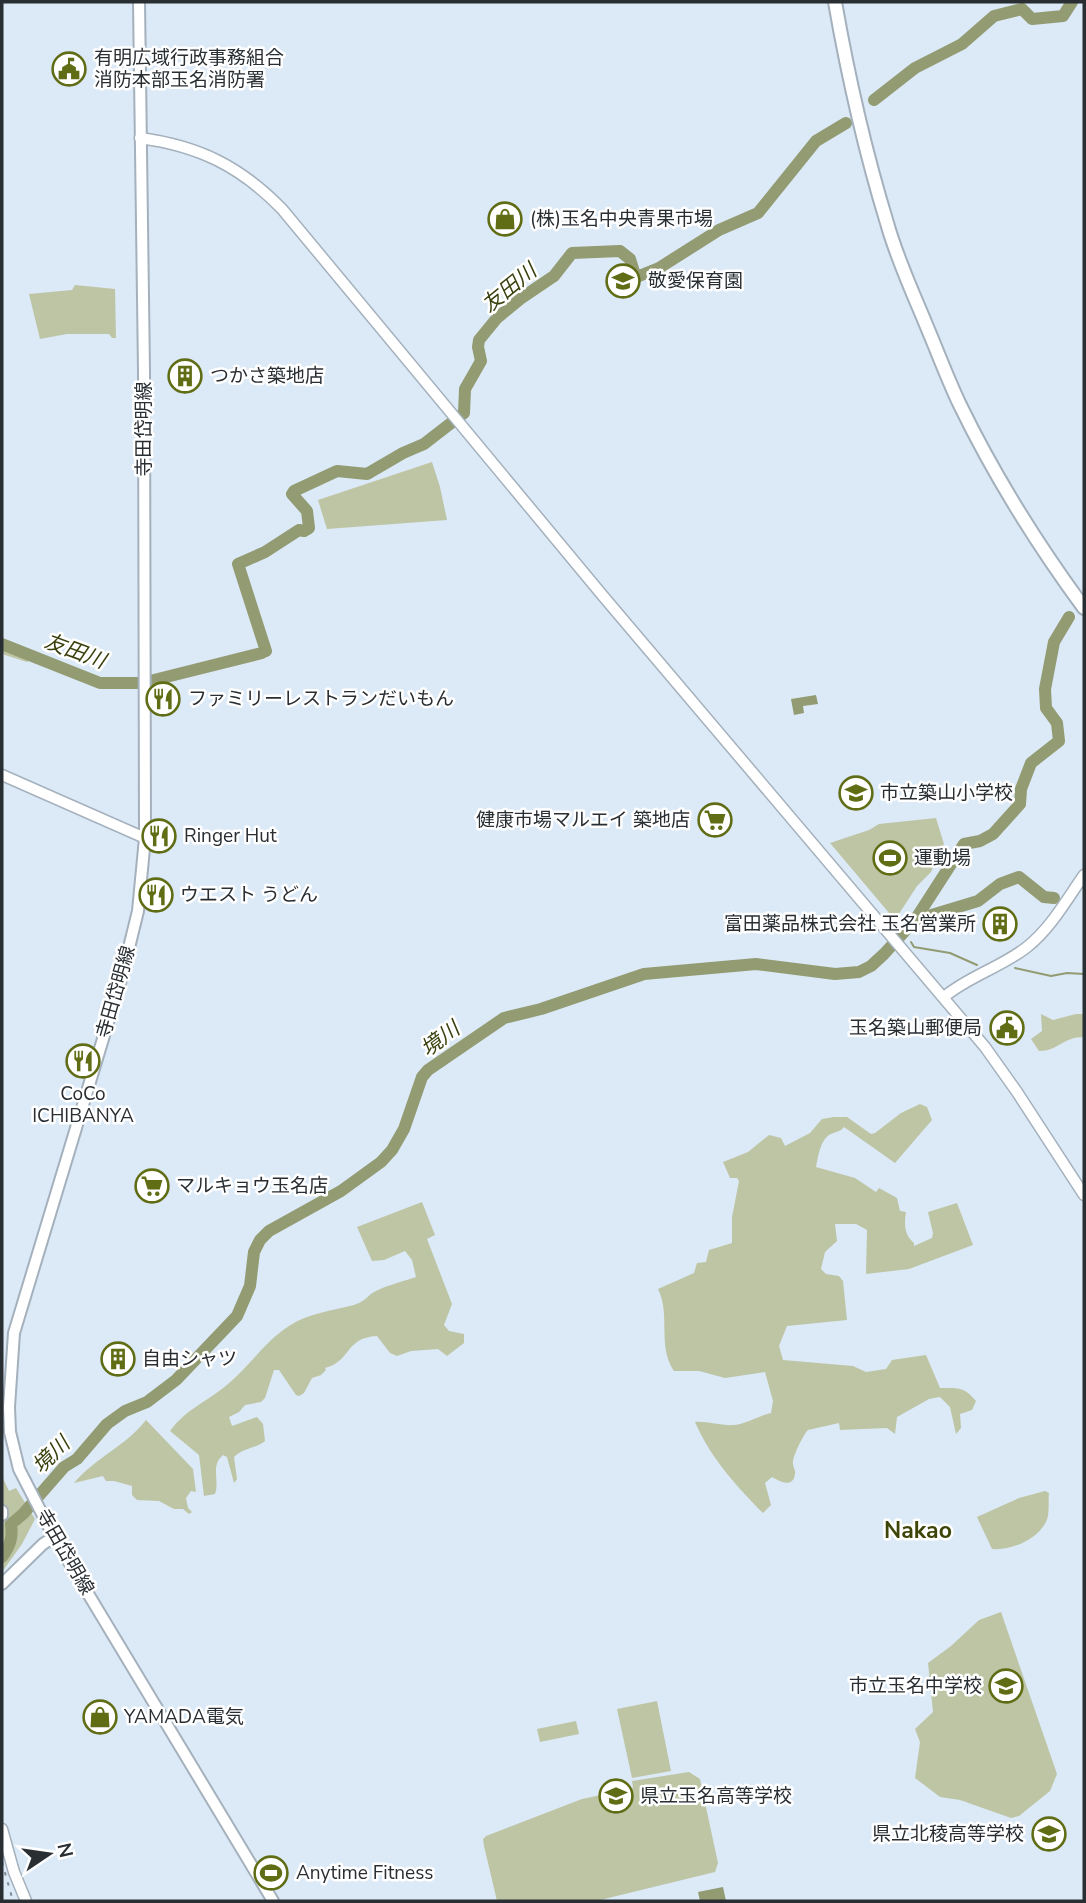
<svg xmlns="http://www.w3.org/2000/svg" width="1086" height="1903" font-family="'Nunito Sans','Noto Sans JP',sans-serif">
  <rect width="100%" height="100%" fill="#dce9f7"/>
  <!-- green -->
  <g fill="#bec5a4">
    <polygon points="75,285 115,289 116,338 112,338 109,334 67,334 40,339 29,294 72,290"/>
    <polygon points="432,462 440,487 447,520 327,529 318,500"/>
    <polygon points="2,646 34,657 27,662 2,654"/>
    <polygon points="936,818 944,844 931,872 917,886 895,920 830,843 869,830 879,824"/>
    <path d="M 1041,1014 L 1053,1020 L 1076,1014 L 1084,1014 L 1084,1037 C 1062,1037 1059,1051 1039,1051 L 1031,1039 L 1042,1031 Z"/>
    <path d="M 920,1104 L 927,1107 L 932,1120 L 895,1163 L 844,1127 C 839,1133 836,1131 829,1135 C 820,1141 818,1157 816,1167 L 855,1178 L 876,1192 L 879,1188 L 897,1198 L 900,1211 L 906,1212 C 904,1223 904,1235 914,1243 L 914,1246 L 932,1238 L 933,1233 L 928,1212 L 957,1203 L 973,1245 L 909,1269 L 866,1274 L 867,1230 L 856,1224 L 835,1224 L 837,1241 L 825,1252 L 821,1269 L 826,1274 L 839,1276 L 843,1281 L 847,1320 L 787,1326 L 779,1346 L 783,1360 L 853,1366 L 866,1372 L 886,1369 L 892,1360 L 926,1355 L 940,1388 C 957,1388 964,1386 976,1401 L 972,1410 L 960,1414 L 961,1428 L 956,1434 L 950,1407 L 940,1397 L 929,1399 L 897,1417 L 895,1434 L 887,1428 L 840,1430 L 839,1423 L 808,1430 C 803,1435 793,1456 793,1462 C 792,1466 796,1470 795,1474 C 793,1489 779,1481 772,1477 L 765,1483 L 771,1505 L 763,1513 C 736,1486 710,1457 695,1422 C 708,1421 721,1426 734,1425 C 747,1424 758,1416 771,1413 L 773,1401 L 765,1372 L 725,1378 L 699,1371 L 674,1371 C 657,1346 671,1315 658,1289 L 694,1273 L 697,1263 L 706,1262 L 709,1250 L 732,1243 L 732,1217 L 739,1181 L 737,1178 L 730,1178 L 723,1162 L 748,1152 L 769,1135 L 781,1138 L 785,1146 L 810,1133 L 822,1119 L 834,1117 L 847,1117 L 871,1134 L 875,1133 L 901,1113 Z"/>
    <path d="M 422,1202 L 435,1235 L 427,1239 L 452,1304 L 444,1325 L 449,1331 L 464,1334 L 464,1343 L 447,1356 L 438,1349 L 411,1351 L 397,1356 L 390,1353 L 377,1336 C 344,1338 352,1361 325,1368 L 326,1370 L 321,1375 L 312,1378 L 304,1393 L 299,1396 L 296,1395 L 279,1370 L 274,1370 L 265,1398 L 261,1402 L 245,1405 L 239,1412 L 229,1417 L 232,1426 L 257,1417 L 263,1424 L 265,1441 C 255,1449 243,1448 234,1457 L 237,1479 L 234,1483 L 227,1457 L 223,1455 C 210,1466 220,1480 215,1494 L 204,1496 L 199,1455 L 170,1431 C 187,1408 207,1402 228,1384 C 250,1366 264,1342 289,1326 C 309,1313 331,1311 354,1305 C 363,1302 365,1299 371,1294 C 380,1287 405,1281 416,1277 L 412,1260 L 405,1251 L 384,1260 L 372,1261 L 357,1227 Z"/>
    <path d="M 146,1420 L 193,1469 L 196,1492 L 191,1491 L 186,1498 L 188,1508 L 192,1512 L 189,1514 L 183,1509 L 174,1509 L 159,1501 L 137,1500 L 132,1495 L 132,1486 L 114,1481 L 106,1481 L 103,1476 L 74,1483 C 95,1458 127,1445 146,1420 Z"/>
    <polygon points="2,1476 9,1491 16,1488 35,1519 22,1544 2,1572"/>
    <path d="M 1045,1491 L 1049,1493 C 1048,1501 1050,1515 1046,1522 C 1037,1540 1010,1551 992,1549 L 977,1517 L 1019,1498 Z"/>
    <polygon points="1001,1612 1057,1774 1050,1791 1019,1816 1011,1818 960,1800 940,1797 915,1778 920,1742 915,1729 933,1712 928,1663 951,1646 979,1620"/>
    <polygon points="657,1701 671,1771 632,1778 617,1709"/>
    <polygon points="576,1721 579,1734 540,1742 537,1729"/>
    <polygon points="689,1772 700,1779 718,1863 715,1872 596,1901 497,1901 484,1846 483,1839 486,1836 582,1799 633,1788 632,1781"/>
  </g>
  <!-- water -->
  <g fill="#929b71">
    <polygon points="816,695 818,704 803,706 804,713 794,715 791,699"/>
    <polygon points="723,1887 726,1901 700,1901 698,1892"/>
  </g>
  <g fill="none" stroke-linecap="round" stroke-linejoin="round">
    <!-- stream -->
    <g stroke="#929b71" stroke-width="2">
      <polyline points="901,934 904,936"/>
      <polyline points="911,942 914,947 950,953 977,965"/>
      <polyline points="1015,968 1051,976 1067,973 1084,974"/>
    </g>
    <!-- river -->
    <g stroke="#929b71" stroke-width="12">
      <polyline points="874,100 915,68 962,44 994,16 1022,9 1032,19 1063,16 1072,2"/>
      <polyline points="2,644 100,683 138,683"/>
      <polyline points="266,651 238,564 265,552 299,530 304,531 309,528 307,511 292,494 294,491 337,471 367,474 403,453 424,444 464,413 465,389 481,361 478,347 479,340 497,318 520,299 554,276 572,253 620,251 630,259 635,275 639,276 659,268 719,230 758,213 816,141 846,123"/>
      <polyline points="150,681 262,653"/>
      <polyline points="915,920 964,844 980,841 993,834 1020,804 1021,789 1031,763 1059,741 1057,723 1046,708 1045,689 1054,642 1069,617"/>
      <path d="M 2,1557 C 10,1546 13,1538 11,1524 L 23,1514 L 64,1467 L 77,1459 L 107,1424 L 125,1411 L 147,1402 L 176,1380 L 237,1316 L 250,1286 L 254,1252 L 260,1240 L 269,1231 L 341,1191 L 381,1162 L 392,1150 L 404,1129 L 422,1077 L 428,1070 L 504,1018 L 541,1009 L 644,974 L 756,964 L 835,974 L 859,972 L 871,966 L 884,954 L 915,920 L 978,901 L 1000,884 L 1019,877 L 1044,897 L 1054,898"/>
    </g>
    <defs>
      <g id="tertiary">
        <path d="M 140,138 C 199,146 240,166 282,209 L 603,596 L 985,1047 L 1017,1092 L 1084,1195"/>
        <polyline points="2,775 145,838"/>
        <path d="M 944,997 C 969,976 1002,967 1027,947 C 1051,928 1067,899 1084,875"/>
        <polyline points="2,1829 14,1872 26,1901"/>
      </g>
      <g id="secondary">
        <polyline points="139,2 144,371 145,838 138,911 122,976 14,1333 9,1407 10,1432 19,1469 54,1537 273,1901"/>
        <polyline points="2,1511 2,1515"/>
        <polyline points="2,1584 43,1544 54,1537"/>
      </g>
      <path id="trunk" d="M 835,2 C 848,76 865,151 887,223 C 897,259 913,293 927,327 C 938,353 948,380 960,405 C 995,477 1037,544 1084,608"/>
    </defs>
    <!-- tertiary casing -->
    <use href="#tertiary" stroke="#a4b1bd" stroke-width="13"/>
    <!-- secondary casing -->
    <use href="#secondary" stroke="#a4b1bd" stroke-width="14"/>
    <!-- trunk casing -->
    <use href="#trunk" stroke="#a4b1bd" stroke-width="16"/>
    <!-- tertiary -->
    <use href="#tertiary" stroke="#fff" stroke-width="10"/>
    <!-- secondary -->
    <use href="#secondary" stroke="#fff" stroke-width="10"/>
    <!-- trunk -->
    <use href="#trunk" stroke="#fff" stroke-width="12"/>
    <!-- rail -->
    <polyline stroke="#838c96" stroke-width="2" stroke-dasharray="3.5 7" stroke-linecap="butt" points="2,1862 13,1901"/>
  </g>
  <!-- icons -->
  <defs>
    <symbol id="civic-ring" viewBox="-11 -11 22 22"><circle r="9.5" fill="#fff" stroke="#616d15" stroke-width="1.5"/><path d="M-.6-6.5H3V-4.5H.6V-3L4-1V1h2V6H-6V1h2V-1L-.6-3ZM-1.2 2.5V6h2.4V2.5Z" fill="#616d15"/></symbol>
    <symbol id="shop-ring" viewBox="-11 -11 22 22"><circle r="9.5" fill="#fff" stroke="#616d15" stroke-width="1.5"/><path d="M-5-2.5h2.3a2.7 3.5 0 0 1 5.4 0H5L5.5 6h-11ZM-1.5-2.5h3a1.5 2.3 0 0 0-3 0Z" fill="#616d15"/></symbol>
    <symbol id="school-ring" viewBox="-11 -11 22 22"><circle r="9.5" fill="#fff" stroke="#616d15" stroke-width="1.5"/><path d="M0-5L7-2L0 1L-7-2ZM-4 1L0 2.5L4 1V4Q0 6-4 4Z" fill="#616d15"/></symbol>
    <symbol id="building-ring" viewBox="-11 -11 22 22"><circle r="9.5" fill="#fff" stroke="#616d15" stroke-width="1.5"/><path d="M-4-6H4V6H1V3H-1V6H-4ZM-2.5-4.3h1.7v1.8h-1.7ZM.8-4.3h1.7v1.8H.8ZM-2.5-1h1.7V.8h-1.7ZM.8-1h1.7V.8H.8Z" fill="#616d15"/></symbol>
    <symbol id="restaurant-ring" viewBox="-11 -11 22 22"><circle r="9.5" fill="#fff" stroke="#616d15" stroke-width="1.5"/><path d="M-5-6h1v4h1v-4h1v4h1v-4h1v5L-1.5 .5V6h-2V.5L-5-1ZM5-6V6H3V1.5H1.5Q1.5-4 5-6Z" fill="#616d15"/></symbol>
    <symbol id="supermarket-ring" viewBox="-11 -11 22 22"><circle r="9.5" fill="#fff" stroke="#616d15" stroke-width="1.5"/><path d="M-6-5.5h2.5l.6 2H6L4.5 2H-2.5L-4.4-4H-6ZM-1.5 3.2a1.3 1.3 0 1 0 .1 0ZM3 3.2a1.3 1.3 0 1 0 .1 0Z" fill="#616d15"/></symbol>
    <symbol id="stadium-ring" viewBox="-11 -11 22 22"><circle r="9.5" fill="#fff" stroke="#616d15" stroke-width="1.5"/><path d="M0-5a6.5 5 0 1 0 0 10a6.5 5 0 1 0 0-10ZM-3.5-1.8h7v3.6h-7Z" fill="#616d15"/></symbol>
  </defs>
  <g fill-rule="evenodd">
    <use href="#civic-ring" x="50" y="50" width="38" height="38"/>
    <use href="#shop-ring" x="486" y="200" width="38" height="38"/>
    <use href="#school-ring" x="604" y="262" width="38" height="38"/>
    <use href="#building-ring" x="166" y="357" width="38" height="38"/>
    <use href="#restaurant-ring" x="144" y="680" width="38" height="38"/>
    <use href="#school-ring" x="837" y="774" width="38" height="38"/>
    <use href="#supermarket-ring" x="696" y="801" width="38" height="38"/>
    <use href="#restaurant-ring" x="140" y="817" width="38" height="38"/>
    <use href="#stadium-ring" x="871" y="839" width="38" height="38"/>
    <use href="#restaurant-ring" x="137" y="876" width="38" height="38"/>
    <use href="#building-ring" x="981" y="905" width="38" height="38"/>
    <use href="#civic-ring" x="988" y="1009" width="38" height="38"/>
    <use href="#restaurant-ring" x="64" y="1042" width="38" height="38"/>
    <use href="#supermarket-ring" x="133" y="1167" width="38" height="38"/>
    <use href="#building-ring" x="99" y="1340" width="38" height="38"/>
    <use href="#school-ring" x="987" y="1667" width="38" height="38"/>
    <use href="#shop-ring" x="81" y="1698" width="38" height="38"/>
    <use href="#school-ring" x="597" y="1777" width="38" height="38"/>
    <use href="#school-ring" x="1030" y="1815" width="38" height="38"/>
    <use href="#stadium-ring" x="252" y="1854" width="38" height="38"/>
  </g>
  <g text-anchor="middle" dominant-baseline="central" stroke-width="5" stroke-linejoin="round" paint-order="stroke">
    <!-- poi labels -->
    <g font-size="19" fill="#292e33" stroke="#fff" text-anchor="start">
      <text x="94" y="58">有明広域行政事務組合<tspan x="94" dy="22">消防本部玉名消防署</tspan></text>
      <text x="530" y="219">(株)玉名中央青果市場</text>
      <text x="648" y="281">敬愛保育園</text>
      <text x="210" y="376">つかさ築地店</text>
      <text x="188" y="699">ファミリーレストランだいもん</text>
      <text x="880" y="793">市立築山小学校</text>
      <text x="690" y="820" text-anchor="end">健康市場マルエイ 築地店</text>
      <text x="184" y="836">Ringer Hut</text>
      <text x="914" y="858">運動場</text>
      <text x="180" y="895">ウエスト うどん</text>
      <text x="976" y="924" text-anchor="end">富田薬品株式会社 玉名営業所</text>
      <text x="982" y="1028" text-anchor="end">玉名築山郵便局</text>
      <text x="83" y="1094" text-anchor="middle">CoCo<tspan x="83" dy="22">ICHIBANYA</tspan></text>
      <text x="176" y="1186">マルキョウ玉名店</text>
      <text x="142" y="1359">自由シャツ</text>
      <text x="982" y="1686" text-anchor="end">市立玉名中学校</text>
      <text x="124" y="1717">YAMADA電気</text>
      <text x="640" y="1796">県立玉名高等学校</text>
      <text x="1024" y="1834" text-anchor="end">県立北稜高等学校</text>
      <text x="296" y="1873">Anytime Fitness</text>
    </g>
    <!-- street labels -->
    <g font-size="19" fill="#292e33" stroke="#fff">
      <text transform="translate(144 429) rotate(-90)">寺田岱明線</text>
      <text transform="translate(116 992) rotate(-74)">寺田岱明線</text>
      <text transform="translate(65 1552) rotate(60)">寺田岱明線</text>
    </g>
    <!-- water labels -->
    <g font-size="21" font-style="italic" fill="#39400d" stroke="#fff">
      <text transform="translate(509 288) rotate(-39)">友田川</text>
      <text transform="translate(75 651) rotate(20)">友田川</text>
      <text transform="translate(440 1039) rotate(-37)">境川</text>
      <text transform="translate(51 1455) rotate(-44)">境川</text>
    </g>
    <!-- quarter labels -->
    <g font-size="23" font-weight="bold" fill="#3d4508" stroke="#fff">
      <text x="918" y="1530">Nakao</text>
    </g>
  </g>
  <!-- border -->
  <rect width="1086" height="1903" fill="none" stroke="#292e33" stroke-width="7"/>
  <!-- north arrow -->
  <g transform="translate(49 1854) rotate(77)" stroke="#ffffff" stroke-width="5" paint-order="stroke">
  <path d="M0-5L12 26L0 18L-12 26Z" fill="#292e33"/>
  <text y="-10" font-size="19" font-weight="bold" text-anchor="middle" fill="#292e33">N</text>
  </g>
</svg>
